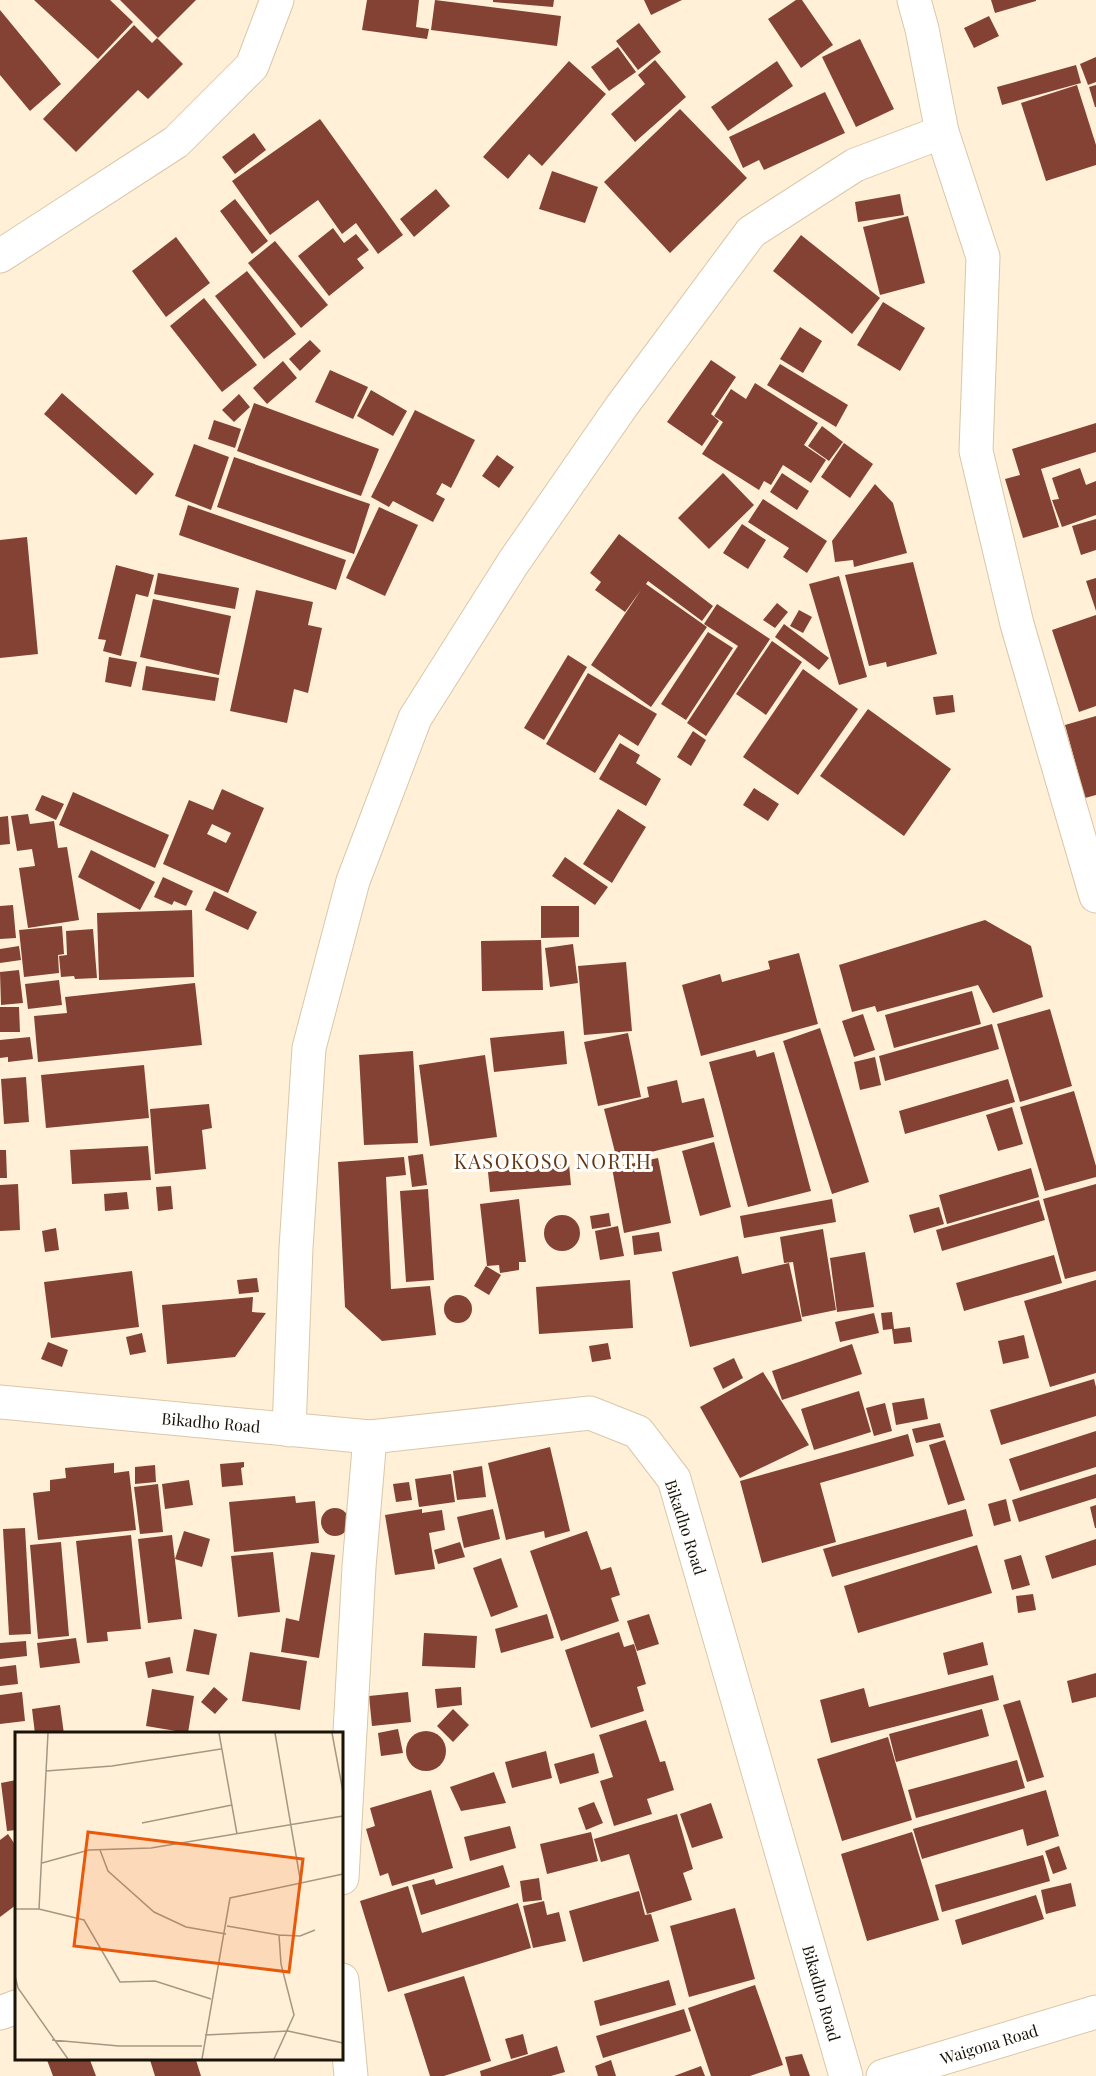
<svg xmlns="http://www.w3.org/2000/svg" width="1096" height="2076" font-family="'Playfair Display',serif">
  <rect width="100%" height="100%" fill="#fff0d7"/>
  <!-- building -->
  <g fill="#834234" fill-rule="evenodd">
    <polygon points="34,0 110,0 133,22 98,59"/>
    <polygon points="120,0 196,0 158,38"/>
    <polygon points="367,0 419,0 416,27 429,29 427,39 362,30"/>
    <polygon points="435,0 561,16 557,46 431,30"/>
    <polygon points="493,0 554,0 553,7 493,2"/>
    <polygon points="644,0 682,0 651,15"/>
    <polygon points="796,0 802,0 833,45 801,68 768,19"/>
    <polygon points="991,0 1036,0 1036,1 995,13"/>
    <polygon points="0,10 61,84 30,111 0,75"/>
    <polygon points="989,16 999,36 974,48 964,28"/>
    <polygon points="639,23 661,52 638,70 616,41"/>
    <polygon points="134,25 152,43 157,38 183,64 148,99 138,90 76,152 43,119"/>
    <polygon points="860,39 894,109 856,127 822,57"/>
    <polygon points="618,47 636,72 609,91 591,67"/>
    <polygon points="1096,57 1096,82 1088,85 1080,64"/>
    <polygon points="655,60 686,97 635,142 611,114 645,84 638,75"/>
    <polygon points="569,61 606,94 542,166 529,154 508,179 483,157"/>
    <polygon points="777,61 793,86 728,131 711,107"/>
    <polygon points="1076,65 1081,83 1002,105 997,87"/>
    <polygon points="1077,85 1096,145 1096,165 1046,181 1021,103"/>
    <polygon points="1096,85 1096,107 1095,107 1089,87"/>
    <polygon points="825,92 845,133 764,170 759,160 743,168 729,137"/>
    <polygon points="680,109 747,178 670,253 604,182"/>
    <polygon points="320,119 403,235 378,254 356,223 342,234 318,200 270,235 232,181"/>
    <polygon points="254,133 266,150 235,174 222,157"/>
    <polygon points="552,171 598,187 585,223 539,209"/>
    <polygon points="436,189 450,206 414,237 400,219"/>
    <polygon points="900,194 904,215 858,222 855,202"/>
    <polygon points="235,199 268,241 252,254 220,211"/>
    <polygon points="908,216 925,283 880,295 863,227"/>
    <polygon points="333,228 344,243 356,234 369,250 357,259 364,268 329,296 298,256"/>
    <polygon points="801,235 880,298 852,334 773,271"/>
    <polygon points="176,237 210,283 166,317 132,271"/>
    <polygon points="275,241 328,305 301,328 248,263"/>
    <polygon points="247,271 296,334 264,359 215,296"/>
    <polygon points="204,298 257,365 222,392 170,326"/>
    <polygon points="883,302 925,328 900,371 857,345"/>
    <polygon points="800,327 822,341 803,373 780,359"/>
    <polygon points="310,340 321,351 300,371 289,359"/>
    <polygon points="711,360 736,377 711,414 719,421 702,446 667,422"/>
    <polygon points="283,361 297,378 267,404 253,388"/>
    <polygon points="780,364 848,405 836,427 767,385"/>
    <polygon points="330,370 368,387 353,419 315,402"/>
    <polygon points="755,383 818,423 804,445 826,460 811,483 783,465 771,485 764,481 759,490 702,454 723,422 714,416 731,389 746,399"/>
    <polygon points="371,390 407,411 393,436 357,416"/>
    <polygon points="62,393 154,474 136,495 44,414"/>
    <polygon points="239,394 250,407 234,422 222,410"/>
    <polygon points="254,403 379,449 361,496 237,451"/>
    <polygon points="415,410 475,440 451,488 442,483 436,494 445,499 433,522 393,501 389,507 371,497"/>
    <polygon points="214,420 241,429 235,448 208,439"/>
    <polygon points="1096,423 1096,452 1041,469 1059,527 1023,538 1005,479 1020,475 1012,449"/>
    <polygon points="822,426 843,442 829,461 808,446"/>
    <polygon points="844,443 873,464 850,498 821,477"/>
    <polygon points="194,444 229,457 211,510 175,496"/>
    <polygon points="497,455 514,467 499,488 482,476"/>
    <polygon points="234,457 370,504 354,554 217,507"/>
    <polygon points="1080,468 1086,485 1096,481 1096,515 1062,527 1052,500 1059,499 1052,478"/>
    <polygon points="723,473 754,505 709,549 678,518"/>
    <polygon points="782,473 809,491 797,510 770,492"/>
    <polygon points="875,484 893,503 907,553 854,567 853,560 835,562 832,541"/>
    <polygon points="763,499 827,541 807,573 783,557 789,548 748,522"/>
    <polygon points="188,505 346,560 336,590 179,535"/>
    <polygon points="379,507 418,525 385,596 346,578"/>
    <polygon points="1096,519 1096,550 1081,555 1072,526"/>
    <polygon points="742,524 766,540 748,569 723,553"/>
    <polygon points="619,534 713,606 702,621 648,581 646,584 707,627 651,707 591,665 641,590 625,612 595,590 601,582 590,573"/>
    <polygon points="27,537 38,654 0,658 0,540"/>
    <polygon points="913,562 937,654 887,667 886,662 869,666 845,575"/>
    <polygon points="116,565 154,575 148,597 136,594 121,656 103,651 106,640 98,639"/>
    <polygon points="158,573 239,588 235,609 154,594"/>
    <polygon points="839,576 867,677 839,685 809,584"/>
    <polygon points="1096,578 1096,611 1086,581"/>
    <polygon points="256,590 313,602 308,625 322,628 308,693 294,689 287,723 230,711"/>
    <polygon points="153,599 231,616 219,675 140,657"/>
    <polygon points="777,603 788,612 775,628 763,620"/>
    <polygon points="717,604 770,639 706,736 687,723 738,646 704,624"/>
    <polygon points="799,610 812,617 803,633 790,626"/>
    <polygon points="1096,615 1096,706 1079,712 1052,630"/>
    <polygon points="784,624 829,658 819,670 775,637"/>
    <polygon points="708,632 733,648 686,720 661,704"/>
    <polygon points="772,641 802,662 766,715 736,694"/>
    <polygon points="568,655 587,667 544,740 524,728"/>
    <polygon points="109,657 137,662 131,687 105,682"/>
    <polygon points="146,666 219,678 215,701 142,690"/>
    <polygon points="803,669 858,709 798,795 743,757"/>
    <polygon points="588,673 657,714 638,746 619,734 595,773 546,744"/>
    <polygon points="953,695 955,712 936,715 933,697"/>
    <polygon points="868,709 951,769 904,836 820,776"/>
    <polygon points="1096,716 1096,795 1085,798 1065,725"/>
    <polygon points="693,731 706,740 691,766 677,757"/>
    <polygon points="620,743 640,755 636,763 661,779 646,806 599,779"/>
    <polygon points="754,788 779,804 768,821 743,805"/>
    <path d="M 222,789 L 264,808 L 228,893 L 163,864 L 189,800 L 213,810 ZM 212,824 L 231,833 L 226,843 L 207,834 Z"/>
    <polygon points="73,792 169,835 155,868 59,825"/>
    <polygon points="42,795 64,804 56,820 35,810"/>
    <polygon points="618,809 646,827 612,883 583,864"/>
    <polygon points="28,814 30,824 54,821 58,848 67,847 79,920 28,928 19,868 35,866 32,849 17,851 11,816"/>
    <polygon points="8,816 10,844 0,845 0,817"/>
    <polygon points="91,850 155,882 140,910 78,877"/>
    <polygon points="565,857 608,887 595,905 552,876"/>
    <polygon points="163,877 193,891 186,906 174,901 172,905 154,897"/>
    <polygon points="214,891 257,912 248,930 205,910"/>
    <polygon points="13,905 16,938 0,939 0,906"/>
    <polygon points="541,906 579,906 579,937 541,938"/>
    <polygon points="192,910 194,977 99,980 97,913"/>
    <polygon points="985,920 1031,946 1043,997 993,1013 978,985 877,1012 875,1006 852,1012 839,965"/>
    <polygon points="62,926 64,954 58,955 59,973 24,977 19,930"/>
    <polygon points="93,929 97,978 75,979 74,976 61,977 59,956 67,955 66,931"/>
    <polygon points="541,940 543,990 482,991 481,941"/>
    <polygon points="573,944 578,983 550,987 545,948"/>
    <polygon points="19,946 21,960 0,963 0,949"/>
    <polygon points="799,953 818,1024 701,1056 682,985 720,974 722,982 770,969 768,961"/>
    <polygon points="626,962 632,1031 584,1035 578,966"/>
    <polygon points="19,970 23,1003 1,1005 0,972"/>
    <polygon points="59,980 62,1005 28,1009 25,984"/>
    <polygon points="195,983 202,1045 38,1062 34,1016 67,1013 65,997"/>
    <polygon points="972,991 981,1024 894,1048 885,1015"/>
    <polygon points="0,1007 19,1007 20,1032 0,1032"/>
    <polygon points="1050,1009 1072,1086 1020,1102 997,1024"/>
    <polygon points="863,1014 875,1050 854,1057 842,1021"/>
    <polygon points="992,1024 999,1049 885,1081 879,1056"/>
    <polygon points="820,1028 869,1182 832,1194 783,1041"/>
    <polygon points="564,1031 567,1064 494,1072 490,1038"/>
    <polygon points="628,1033 641,1097 598,1106 584,1042"/>
    <polygon points="30,1037 33,1059 8,1062 8,1057 0,1058 0,1040"/>
    <polygon points="755,1050 757,1057 774,1052 811,1191 748,1207 709,1062"/>
    <polygon points="413,1051 418,1143 364,1145 359,1055"/>
    <polygon points="485,1055 497,1137 430,1146 419,1065"/>
    <polygon points="875,1057 881,1085 860,1090 854,1062"/>
    <polygon points="144,1065 149,1118 46,1128 41,1075"/>
    <polygon points="26,1077 29,1122 4,1124 1,1079"/>
    <polygon points="1008,1079 1015,1102 905,1134 899,1111"/>
    <polygon points="677,1080 682,1103 704,1098 714,1137 617,1160 604,1109 649,1097 647,1087"/>
    <polygon points="1074,1091 1096,1166 1096,1177 1045,1191 1020,1107"/>
    <polygon points="209,1104 212,1128 202,1130 206,1169 155,1174 150,1109"/>
    <polygon points="1012,1107 1023,1144 998,1151 986,1115"/>
    <polygon points="714,1142 731,1207 700,1216 682,1151"/>
    <polygon points="148,1146 151,1180 72,1184 70,1150"/>
    <polygon points="0,1150 6,1150 7,1178 0,1178"/>
    <polygon points="423,1154 427,1185 412,1187 408,1156"/>
    <polygon points="404,1157 406,1175 386,1177 391,1289 430,1286 436,1335 382,1341 345,1307 338,1162"/>
    <polygon points="658,1158 671,1223 624,1233 612,1168"/>
    <polygon points="569,1164 571,1185 490,1192 488,1172"/>
    <polygon points="1031,1168 1039,1197 947,1224 939,1195"/>
    <polygon points="18,1184 20,1230 0,1231 0,1185"/>
    <polygon points="1096,1184 1096,1271 1065,1279 1043,1199"/>
    <polygon points="171,1186 173,1209 158,1211 156,1187"/>
    <polygon points="428,1189 434,1280 406,1282 400,1191"/>
    <polygon points="127,1192 129,1209 105,1211 104,1194"/>
    <polygon points="519,1199 526,1262 519,1262 519,1270 500,1273 499,1265 487,1266 480,1204"/>
    <polygon points="832,1199 836,1222 744,1238 740,1216"/>
    <polygon points="1039,1200 1045,1220 942,1251 936,1230"/>
    <polygon points="939,1207 944,1224 914,1233 909,1215"/>
    <polygon points="609,1213 611,1226 592,1229 590,1216"/>
    <circle cx="562" cy="1233" r="18"/>
    <polygon points="618,1226 624,1256 600,1260 595,1231"/>
    <polygon points="56,1228 59,1250 45,1252 42,1231"/>
    <polygon points="823,1229 836,1310 802,1317 793,1262 784,1263 780,1237"/>
    <polygon points="659,1232 662,1251 634,1255 632,1236"/>
    <polygon points="865,1252 874,1307 837,1312 830,1258"/>
    <polygon points="1054,1255 1062,1283 964,1311 956,1283"/>
    <polygon points="738,1256 742,1274 789,1263 802,1321 690,1347 672,1272"/>
    <polygon points="486,1266 501,1275 489,1295 474,1286"/>
    <polygon points="132,1271 139,1327 51,1338 44,1282"/>
    <polygon points="257,1278 259,1292 239,1294 237,1280"/>
    <polygon points="630,1280 633,1328 539,1334 536,1287"/>
    <polygon points="1096,1280 1096,1373 1050,1387 1024,1301"/>
    <circle cx="458" cy="1309" r="14"/>
    <polygon points="253,1297 252,1312 266,1313 235,1357 167,1364 162,1305"/>
    <polygon points="892,1312 894,1329 910,1327 912,1342 894,1344 892,1329 883,1330 881,1313"/>
    <polygon points="874,1313 879,1333 840,1342 835,1322"/>
    <polygon points="142,1333 146,1352 130,1355 126,1337"/>
    <polygon points="1024,1335 1029,1358 1003,1364 998,1341"/>
    <polygon points="48,1342 68,1350 62,1367 41,1359"/>
    <polygon points="608,1343 611,1359 592,1362 589,1346"/>
    <polygon points="852,1344 862,1374 782,1400 772,1371"/>
    <polygon points="734,1358 743,1378 723,1389 713,1368"/>
    <polygon points="763,1372 809,1445 740,1478 700,1407"/>
    <polygon points="1094,1379 1096,1387 1096,1416 1001,1445 990,1410"/>
    <polygon points="859,1391 871,1432 814,1450 801,1409"/>
    <polygon points="924,1398 928,1419 896,1425 892,1403"/>
    <polygon points="885,1403 892,1431 874,1436 866,1408"/>
    <polygon points="940,1423 944,1437 916,1443 912,1429"/>
    <polygon points="1096,1431 1096,1467 1020,1491 1009,1459"/>
    <polygon points="908,1434 914,1456 820,1483 836,1542 762,1563 740,1481"/>
    <polygon points="945,1440 965,1500 948,1505 929,1445"/>
    <polygon points="550,1447 570,1531 545,1538 544,1531 506,1540 488,1463"/>
    <polygon points="244,1462 244,1467 241,1468 243,1485 222,1487 220,1464"/>
    <polygon points="114,1463 114,1473 129,1471 136,1530 38,1540 33,1493 50,1491 50,1480 66,1478 65,1468"/>
    <polygon points="155,1465 156,1482 135,1484 135,1467"/>
    <polygon points="482,1466 486,1497 457,1500 453,1471"/>
    <polygon points="451,1474 455,1502 419,1507 415,1479"/>
    <polygon points="1096,1474 1096,1498 1019,1522 1012,1500"/>
    <polygon points="189,1480 193,1505 165,1509 162,1484"/>
    <polygon points="409,1482 412,1500 396,1502 393,1484"/>
    <polygon points="158,1484 163,1532 140,1534 134,1487"/>
    <polygon points="295,1496 296,1503 315,1501 319,1543 234,1552 229,1502"/>
    <polygon points="1006,1499 1011,1521 994,1526 988,1504"/>
    <polygon points="1096,1505 1096,1528 1095,1528 1090,1507"/>
    <circle cx="335" cy="1522" r="14"/>
    <polygon points="422,1509 422,1513 442,1510 445,1530 429,1533 435,1569 395,1575 385,1515"/>
    <polygon points="493,1509 500,1539 464,1548 457,1517"/>
    <polygon points="966,1509 973,1536 832,1577 823,1549"/>
    <polygon points="25,1528 31,1634 9,1635 3,1529"/>
    <polygon points="184,1531 210,1539 202,1567 175,1559"/>
    <polygon points="587,1531 601,1570 611,1567 620,1595 611,1598 619,1621 561,1641 530,1551"/>
    <polygon points="131,1535 141,1629 107,1632 108,1641 87,1643 76,1541"/>
    <polygon points="172,1535 182,1619 148,1623 138,1539"/>
    <polygon points="1096,1539 1096,1565 1052,1579 1045,1556"/>
    <polygon points="61,1542 69,1636 38,1639 30,1545"/>
    <polygon points="460,1542 465,1557 438,1564 434,1550"/>
    <polygon points="977,1545 992,1593 858,1633 844,1586"/>
    <polygon points="273,1552 280,1612 238,1617 231,1556"/>
    <polygon points="311,1552 335,1555 319,1658 281,1652 286,1618 299,1621"/>
    <polygon points="1021,1555 1030,1585 1012,1590 1004,1560"/>
    <polygon points="501,1558 518,1607 491,1617 473,1568"/>
    <polygon points="1033,1594 1036,1610 1018,1613 1016,1596"/>
    <polygon points="547,1614 554,1638 501,1653 495,1629"/>
    <polygon points="649,1614 659,1644 637,1651 627,1621"/>
    <polygon points="194,1629 217,1634 209,1675 186,1671"/>
    <polygon points="619,1632 624,1647 634,1644 646,1684 637,1687 644,1711 591,1728 565,1650"/>
    <polygon points="424,1633 477,1636 475,1668 422,1666"/>
    <polygon points="76,1638 80,1663 40,1668 37,1643"/>
    <polygon points="26,1641 27,1656 0,1659 0,1643"/>
    <polygon points="983,1642 988,1665 948,1675 943,1653"/>
    <polygon points="250,1652 307,1661 300,1710 242,1701"/>
    <polygon points="170,1657 173,1673 148,1678 145,1662"/>
    <polygon points="16,1665 18,1684 0,1686 0,1667"/>
    <polygon points="1096,1673 1096,1697 1072,1703 1067,1681"/>
    <polygon points="993,1675 999,1700 831,1743 820,1700 864,1688 869,1707"/>
    <polygon points="214,1687 228,1699 215,1714 201,1702"/>
    <polygon points="461,1687 462,1705 437,1708 435,1689"/>
    <polygon points="152,1689 194,1696 188,1733 146,1726"/>
    <polygon points="22,1692 25,1721 0,1724 0,1695"/>
    <polygon points="408,1692 411,1722 372,1726 369,1696"/>
    <polygon points="1020,1700 1044,1777 1027,1782 1003,1705"/>
    <polygon points="60,1705 64,1734 35,1734 32,1709"/>
    <polygon points="453,1709 469,1725 453,1742 437,1726"/>
    <polygon points="982,1709 989,1736 896,1762 889,1734"/>
    <polygon points="646,1720 660,1762 665,1761 674,1790 647,1799 652,1814 614,1826 600,1781 613,1777 599,1735"/>
    <polygon points="398,1729 403,1753 381,1756 378,1733"/>
    <circle cx="426" cy="1751" r="20"/>
    <polygon points="888,1737 912,1820 842,1841 817,1759"/>
    <polygon points="546,1751 552,1778 512,1788 505,1762"/>
    <polygon points="594,1753 599,1773 560,1784 554,1764"/>
    <polygon points="1017,1760 1025,1788 916,1818 908,1790"/>
    <polygon points="494,1772 506,1803 461,1811 450,1787"/>
    <polygon points="16,1780 16,1830 7,1831 1,1783"/>
    <polygon points="431,1790 453,1868 392,1886 388,1873 380,1876 366,1829 375,1826 370,1808"/>
    <polygon points="1046,1790 1059,1836 1027,1846 1023,1829 922,1859 913,1829"/>
    <polygon points="594,1802 603,1823 586,1830 578,1808"/>
    <polygon points="711,1803 723,1838 692,1848 680,1814"/>
    <polygon points="677,1814 693,1869 683,1873 692,1900 647,1914 629,1854 601,1862 594,1839"/>
    <polygon points="510,1826 516,1848 470,1861 464,1837"/>
    <polygon points="591,1832 598,1861 547,1874 540,1844"/>
    <polygon points="912,1832 939,1920 867,1941 841,1854"/>
    <polygon points="8,1834 16,1846 16,1905 0,1917 0,1840"/>
    <polygon points="1059,1846 1067,1869 1053,1874 1045,1851"/>
    <polygon points="1043,1855 1050,1881 942,1912 935,1885"/>
    <polygon points="503,1865 510,1887 421,1915 412,1885 434,1879 436,1885"/>
    <polygon points="539,1878 542,1900 523,1902 520,1881"/>
    <polygon points="1071,1883 1076,1906 1046,1914 1041,1890"/>
    <polygon points="408,1886 422,1933 518,1903 531,1948 388,1992 360,1901"/>
    <polygon points="639,1891 645,1915 651,1914 659,1941 583,1962 569,1911"/>
    <polygon points="1036,1895 1044,1919 962,1945 955,1920"/>
    <polygon points="544,1901 547,1915 559,1912 566,1941 533,1948 523,1906"/>
    <polygon points="735,1908 755,1979 689,1997 670,1926"/>
    <polygon points="464,1976 491,2061 444,2076 430,2076 404,1994"/>
    <polygon points="669,1980 676,2005 600,2026 594,2001"/>
    <polygon points="755,1985 783,2065 750,2076 711,2076 688,2008"/>
    <polygon points="684,2009 691,2031 603,2058 596,2036"/>
    <polygon points="523,2034 528,2054 511,2059 505,2039"/>
    <polygon points="557,2046 565,2072 551,2076 481,2076 480,2071"/>
    <polygon points="802,2054 810,2076 790,2076 785,2057"/>
    <polygon points="47,2060 90,2060 96,2076 53,2076"/>
    <polygon points="150,2060 196,2060 201,2076 155,2076"/>
    <polygon points="611,2060 616,2076 598,2076 595,2066"/>
    <polygon points="701,2066 705,2076 674,2076"/>
  </g>
  <g fill="none" stroke-linecap="round" stroke-linejoin="round">
    <defs>
      <g id="minor">
        <polyline points="914,0 922,29 942,132 983,257 976,451 1017,624 1096,896"/>
        <polyline points="0,256 176,142 252,66 277,0"/>
        <polyline points="0,1402 370,1437 590,1413 638,1432 674,1479 846,2076"/>
        <polyline points="289,1430 296,1248 309,1048 353,881 415,718 513,563 621,407 751,232 855,165 942,132"/>
        <polyline points="342,1878 359,1567 370,1437"/>
        <polyline points="342,1980 351,2076"/>
        <polyline points="0,2013 16,2007"/>
        <polyline points="883,2076 1096,2012"/>
      </g>
    </defs>
    <!-- minor casing -->
    <use href="#minor" stroke="#d9c7a9" stroke-width="35"/>
    <!-- minor -->
    <use href="#minor" stroke="#fff" stroke-width="33"/>
  </g>
  <g text-anchor="middle" dominant-baseline="central" stroke-width="6" stroke-linejoin="round" paint-order="stroke">
    <!-- street labels -->
    <g font-size="16" fill="#191308" stroke="#fff">
      <text transform="translate(211 1422) rotate(5)">Bikadho Road</text>
      <text transform="translate(686 1527) rotate(72)">Bikadho Road</text>
      <text transform="translate(822 1993) rotate(74)">Bikadho Road</text>
      <text transform="translate(989 2044) rotate(-17)">Waigona Road</text>
    </g>
    <!-- quarter labels -->
    <g font-size="20" letter-spacing="1.5" fill="#643714" stroke="#fff">
      <text x="553" y="1160">KASOKOSO NORTH</text>
    </g>
  </g>
  <!-- overview -->
  <g transform="translate(15 1732)">
    <rect width="328" height="328" fill="#fff0d7"/>
    <path fill="none" stroke="#a39884" stroke-width="1.5" d="M 204,1 L 222,102M 260,1 L 286,152M 317,1 L 328,60M 31,39 L 97,34 L 206,17M 127,91 L 217,73M 85,118 L 93,139 L 139,180 L 171,195 L 211,202M 27,131 L 74,118 L 136,116 L 328,84M 0,177 L 24,177 L 69,188 L 105,250 L 140,249 L 196,267M 24,177 L 33,1M 212,194 L 264,203 L 285,204 L 300,198M 0,244 L 3,256 L 53,327M 190,303 L 273,299 L 328,311M 37,308 L 104,314 L 187,314M 187,327 L 215,166 L 328,142M 259,327 L 279,283 L 266,232 L 264,203"/>
    <path fill="#e8590c" fill-opacity="0.15" stroke="#e8590c" stroke-width="3" d="M 73,100 L 288,127 L 274,240 L 59,214 Z"/>
    <rect width="328" height="328" fill="none" stroke="#191308" stroke-width="3"/>
  </g>
</svg>
